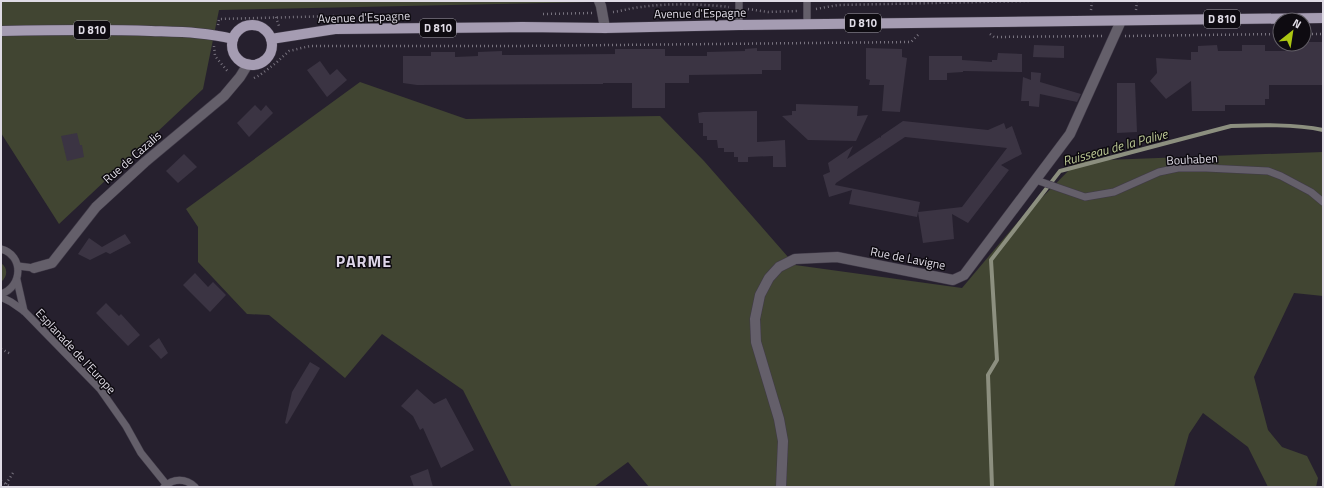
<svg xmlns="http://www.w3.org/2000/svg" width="1324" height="488" font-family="'Titillium Web',sans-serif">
  <rect width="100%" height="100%" fill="#26202e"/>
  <!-- green -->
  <g fill="#414532">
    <polygon points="1,1 590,1 591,2 219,10 203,89 59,224 1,133"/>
    <polygon points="360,82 466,119 660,116 704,161 795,265 962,288 1016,224 1078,161 1323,152 1323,296 1294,293 1254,377 1268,430 1282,447 1307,456 1318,478 1316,487 1268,487 1248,447 1203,413 1189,434 1174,487 649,487 628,462 594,487 512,487 463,390 382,334 345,378 269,315 247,314 198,262 198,227 186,209"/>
    <path d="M 1,263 C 8,268 8,276 1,282 Z"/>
  </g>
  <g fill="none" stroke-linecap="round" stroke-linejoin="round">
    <!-- stream -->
    <path stroke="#8c8f7f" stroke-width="4" d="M 992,487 L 988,375 L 997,360 L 991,260 L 1060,171 L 1231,126 C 1259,125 1295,124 1323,130"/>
  </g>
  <!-- building -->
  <g fill="#3b3443">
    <polygon points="1304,42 1323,42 1323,85 1269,85 1269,99 1265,99 1265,105 1225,105 1225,111 1192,111 1191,81 1166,99 1150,81 1157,73 1156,58 1191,60 1191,52 1198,52 1198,46 1217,45 1218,51 1242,51 1242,45 1265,45 1265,51 1288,51 1288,44 1304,44"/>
    <polygon points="1034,45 1064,46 1064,58 1033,57"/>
    <polygon points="757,48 757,51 781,51 781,70 762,70 762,74 689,75 689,83 665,83 665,108 632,108 632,83 603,83 603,84 417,85 403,83 403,56 431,56 431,52 455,52 455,57 478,56 478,52 502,51 502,55 615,54 615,49 665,49 665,56 707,56 707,52 745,51 745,49"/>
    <polygon points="866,48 902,49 902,57 907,58 900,112 882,111 884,85 869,85 870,80 866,79"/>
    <polygon points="998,53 1022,54 1022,72 963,71 963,72 947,73 947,80 929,80 929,56 962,56 962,60 992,62 992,60 997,60"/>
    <polygon points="320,61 330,75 337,69 347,80 327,97 307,70"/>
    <polygon points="1031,72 1041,73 1040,82 1081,94 1077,102 1040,94 1039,107 1029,106 1029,101 1021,101 1023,77 1031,80"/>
    <polygon points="1117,83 1135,83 1137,132 1117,133"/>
    <polygon points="796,104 858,106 857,116 868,115 856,141 808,140 782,116 792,115 792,111 796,111"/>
    <polygon points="255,105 261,111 266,105 273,113 249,137 237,123"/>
    <polygon points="757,111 757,142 785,140 786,167 773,167 773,156 748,157 748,162 738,162 738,157 734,157 734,152 724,152 724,148 718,148 717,140 707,140 707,136 703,136 703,123 699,123 698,113 703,112"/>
    <polygon points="903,121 988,130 1004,123 1006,129 1012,126 1022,154 1001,165 1009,170 968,223 952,214 954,239 923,243 918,212 962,207 1007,148 905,137 836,183 835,185 920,202 917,217 849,204 852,190 829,197 823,175 830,172 828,163 853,146 847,159 880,137 881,138 881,136"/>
    <polygon points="77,133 80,145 82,145 84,157 67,161 61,136"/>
    <polygon points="184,154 197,167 178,183 166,171"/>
    <polygon points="125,234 131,243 110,254 106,252 90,260 78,254 89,238 102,247"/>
    <polygon points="195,273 208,287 213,282 226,295 210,312 183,285"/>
    <polygon points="106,303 119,316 121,314 140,335 128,346 96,313"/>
    <polygon points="159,338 168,353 161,359 149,346"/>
    <polygon points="310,362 320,368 287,424 285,423 292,392"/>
    <polygon points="417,389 434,404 446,398 474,450 441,468 423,428 420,430 413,416 401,406"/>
    <polygon points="428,469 433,487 414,487 410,476"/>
  </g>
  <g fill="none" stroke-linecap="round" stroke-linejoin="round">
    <defs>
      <g id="lane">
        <polyline points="807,1 807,24"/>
        <polyline points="739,25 739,1"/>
        <polyline points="1036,180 1085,197 1114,192 1159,172 1178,168 1206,168 1268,171 1281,176 1311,192 1323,202"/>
        <path d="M 1,249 C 24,255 23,287 1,294"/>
        <polyline points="18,266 34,268"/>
        <polyline points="17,280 24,311"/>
        <polyline points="1,297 11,302 24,311 100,389 126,426 141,453 166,484"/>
        <path d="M 164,487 C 173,478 186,478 195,487"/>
      </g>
      <g id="street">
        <polyline points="599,1 601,6 605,28"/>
        <polyline points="34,268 52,263 96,207 145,162 224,96 240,77 248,64"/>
        <polyline points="781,487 783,441 779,419 756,342 755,319 760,295 769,278 779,267 795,259 837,257 953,280 964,275 1070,134 1121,21"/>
      </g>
      <g id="primary">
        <circle cx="252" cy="45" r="20"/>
        <path d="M 1,31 C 51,30 101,29 151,31 C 179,32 206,32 233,39"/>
        <polyline points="271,39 335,29 522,27 605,28 739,25 1323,18"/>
      </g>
    </defs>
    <!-- lane casing -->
    <use href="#lane" stroke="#403a48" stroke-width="8"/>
    <!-- street casing -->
    <use href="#street" stroke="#403a48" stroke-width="11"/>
    <!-- primary casing -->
    <use href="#primary" stroke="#403a48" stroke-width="11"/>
    <!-- path -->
    <g stroke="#78737f" stroke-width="2.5" stroke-dasharray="1 3" stroke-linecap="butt">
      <polyline points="748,9 768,12 797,11"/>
      <polyline points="816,9 838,5 1029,1"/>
      <polyline points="1091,10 1092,1"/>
      <polyline points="1136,10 1137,1"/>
      <path d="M 613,12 C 622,11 631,8 641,7 C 667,3 703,4 729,7"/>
      <polyline points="543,14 592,13"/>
      <polyline points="276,17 279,26"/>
      <polyline points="218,25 219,19 336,16"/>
      <polyline points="990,34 994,37 1102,36"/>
      <polyline points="1304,34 1323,34"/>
      <polyline points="1125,36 1280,34"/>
      <polyline points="214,46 215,56 229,73"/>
      <polyline points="254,78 260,75 276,63 289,51 310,46 516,46 911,42 919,34"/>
      <polyline points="1,349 11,354"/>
      <polyline points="1,481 11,487"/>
      <polyline points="6,484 13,473"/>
    </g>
    <!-- lane -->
    <use href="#lane" stroke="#645f6a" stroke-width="7"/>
    <!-- street -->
    <use href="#street" stroke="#645f6a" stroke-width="10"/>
    <!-- primary -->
    <use href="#primary" stroke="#a59cb2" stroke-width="10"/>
  </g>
  <g text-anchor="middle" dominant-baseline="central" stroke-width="3" stroke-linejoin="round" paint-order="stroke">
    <!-- shield labels -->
    <g fill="#0e0b11" stroke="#a09da5" stroke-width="1">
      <rect x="1204" y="10" width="36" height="18" rx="3"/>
      <rect x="845" y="14" width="36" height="18" rx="3"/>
      <rect x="420" y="19" width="36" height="18" rx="3"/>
      <rect x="74" y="21" width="36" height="18" rx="3"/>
    </g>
    <g font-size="11" font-weight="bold" fill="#dfdbe5">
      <text x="1222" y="19">D 810</text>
      <text x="863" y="23">D 810</text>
      <text x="438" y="28">D 810</text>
      <text x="92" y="30">D 810</text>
    </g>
    <!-- street labels -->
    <g font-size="12" fill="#dfdbe5" stroke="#0e0b11">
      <text transform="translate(700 13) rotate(-1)">Avenue d'Espagne</text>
      <text transform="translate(364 17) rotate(-2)">Avenue d'Espagne</text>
      <text transform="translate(132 157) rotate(-41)">Rue de Cazalis</text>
      <text transform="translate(1192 159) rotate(-3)">Bouhaben</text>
      <text transform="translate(908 258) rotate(11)">Rue de Lavigne</text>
      <text transform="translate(76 351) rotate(47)">Esplanade de l'Europe</text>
    </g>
    <!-- water labels -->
    <g font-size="13" font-style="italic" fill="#bac693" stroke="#0e0b11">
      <text transform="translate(1115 147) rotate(-15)">Ruisseau de la Palive</text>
    </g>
    <!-- district labels -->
    <g font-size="16" font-weight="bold" letter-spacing="1" fill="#ded6e9" stroke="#0e0b11">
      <text x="364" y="261">PARME</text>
    </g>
  </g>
  <!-- border -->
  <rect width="1324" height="488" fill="none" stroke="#dfdbe5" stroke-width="4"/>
  <!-- north arrow -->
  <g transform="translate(1292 32) rotate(30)"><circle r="19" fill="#0e0b11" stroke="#625e66"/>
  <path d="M0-3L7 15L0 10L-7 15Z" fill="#acc612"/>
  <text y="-6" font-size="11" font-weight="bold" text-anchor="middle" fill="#dfdbe5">N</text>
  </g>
</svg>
